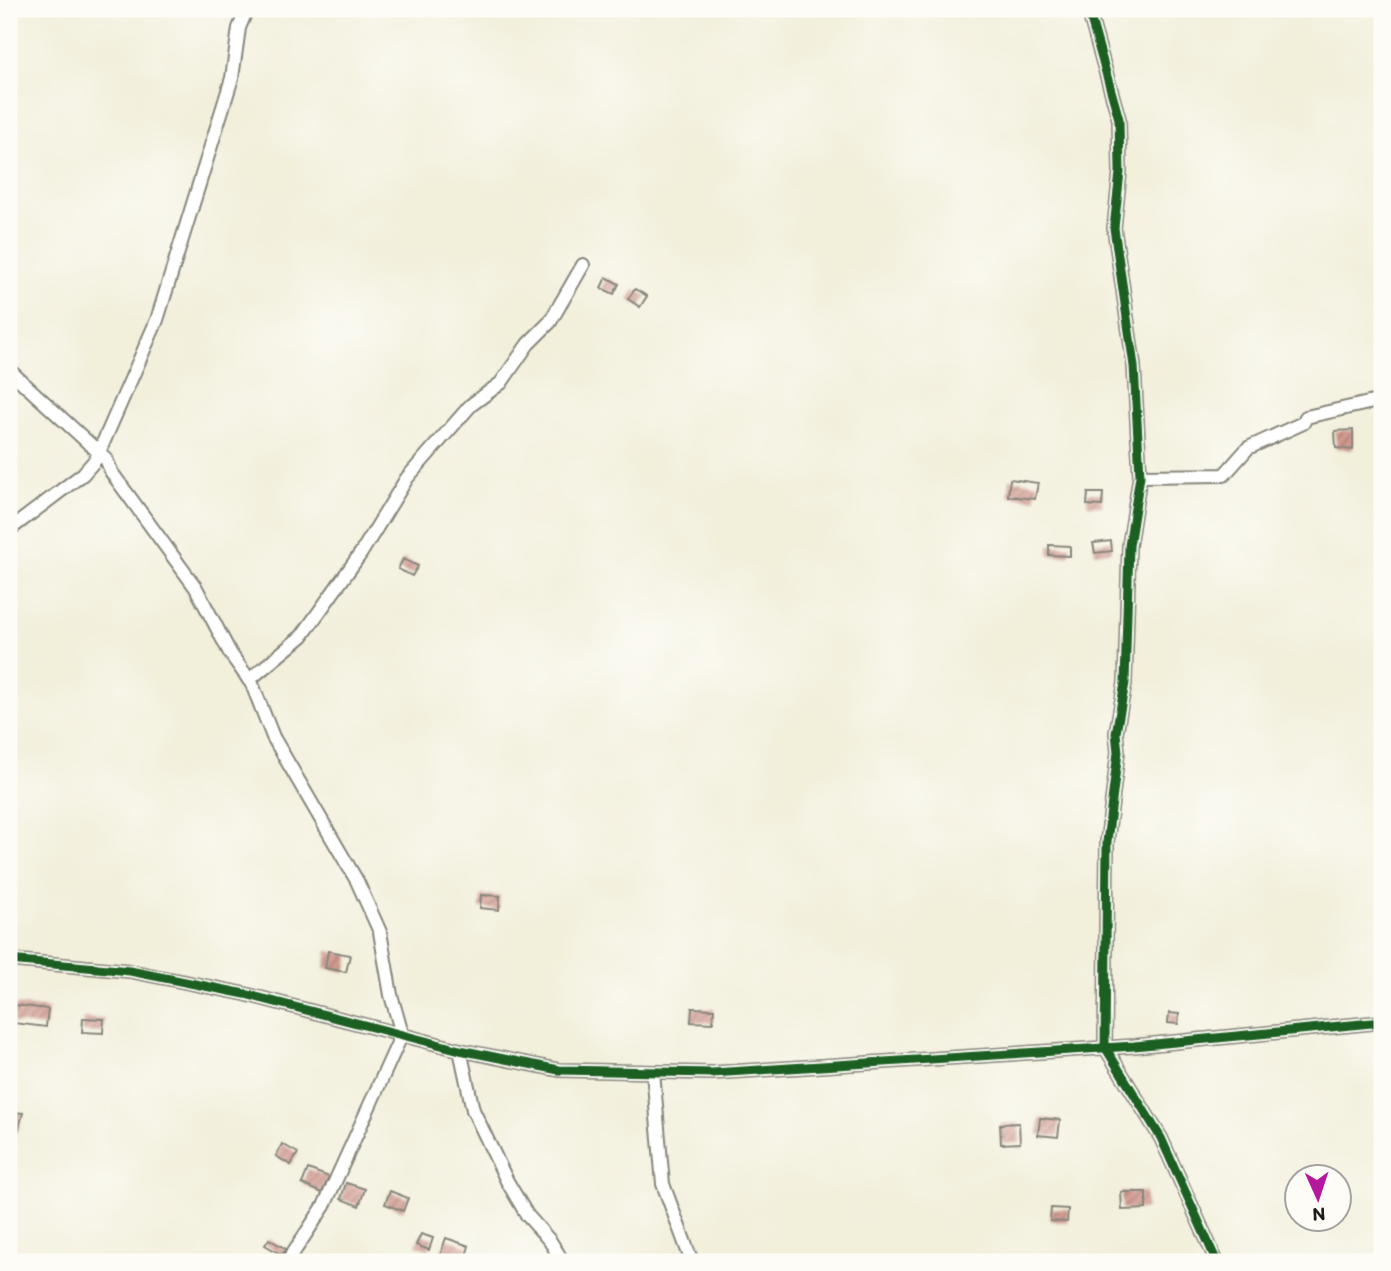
<svg xmlns="http://www.w3.org/2000/svg" width="1391" height="1271" font-family="Itim,sans-serif">
  <defs>
    <pattern id="building-hatch" width="6" height="6" patternUnits="userSpaceOnUse" patternTransform="scale(1.75)"><rect width="6" height="6" fill="#d1998f"/><path d="M-1 1l2-2M0 6l6-6M5 7l2-2" fill="none" stroke="#a97c74"/></pattern>
  </defs>
  <rect width="100%" height="100%" fill="#fdfcf7"/>
  <filter id="ink" filterUnits="userSpaceOnUse"><feTurbulence type="fractalNoise" baseFrequency=".0143" numOctaves="2"/><feDisplacementMap in="SourceGraphic" scale="14" xChannelSelector="R" yChannelSelector="G"/><feConvolveMatrix kernelMatrix="1 2 1 2 8 2 1 2 1" color-interpolation-filters="sRGB"/></filter>
  <filter id="wash" filterUnits="userSpaceOnUse"><feTurbulence type="fractalNoise" baseFrequency=".00686" numOctaves="4" result="noise"/><feDisplacementMap in="SourceGraphic" scale="28" xChannelSelector="R" yChannelSelector="G"/><feGaussianBlur stdDeviation="1.57" result="paint"/><feColorMatrix in="noise" values="0 0 0 0 0 0 0 0 0 0 0 0 0 0 0 0 0 1.4 0 .05"/><feComposite in="paint" operator="in"/></filter>
  <g filter="url(#wash)">
    <rect width="100%" height="100%" fill="#f2efdb"/>
    <g id="blocks">
      <!-- building -->
      <g fill="url(#building-hatch)">
        <polygon points="606,277 619,284 614,294 601,288"/>
        <polygon points="635,289 647,296 640,307 628,299"/>
        <polygon points="1353,430 1353,450 1336,448 1335,431"/>
        <polygon points="1010,479 1038,483 1035,499 1008,496"/>
        <polygon points="1088,493 1103,493 1102,506 1087,505"/>
        <polygon points="1111,541 1112,551 1095,553 1093,543"/>
        <polygon points="1049,545 1070,546 1070,556 1049,555"/>
        <polygon points="403,559 418,566 412,576 398,569"/>
        <polygon points="481,895 500,896 499,910 480,908"/>
        <polygon points="328,951 350,955 346,972 325,968"/>
        <polygon points="15,1005 48,1009 46,1027 13,1023"/>
        <polygon points="692,1008 714,1009 713,1023 691,1022"/>
        <polygon points="1169,1013 1179,1014 1178,1024 1168,1023"/>
        <polygon points="83,1018 104,1019 103,1033 82,1032"/>
        <polygon points="9,1112 23,1113 18,1131 9,1130"/>
        <polygon points="1040,1118 1060,1120 1058,1137 1038,1135"/>
        <polygon points="1019,1123 1020,1143 1001,1144 1000,1124"/>
        <polygon points="282,1144 298,1153 291,1165 276,1156"/>
        <polygon points="308,1169 329,1177 322,1193 302,1184"/>
        <polygon points="346,1183 365,1189 359,1206 341,1199"/>
        <polygon points="390,1191 408,1198 403,1211 385,1204"/>
        <polygon points="1121,1192 1146,1192 1146,1209 1122,1210"/>
        <polygon points="1051,1208 1068,1209 1067,1222 1050,1221"/>
        <polygon points="421,1234 433,1238 429,1250 416,1245"/>
        <polygon points="446,1238 469,1246 464,1262 440,1255"/>
        <polygon points="269,1239 286,1249 282,1255 265,1245"/>
      </g>
    </g>
  </g>
  <g filter="url(#ink)">
    <use href="#blocks" fill-opacity="0" stroke="#87867c" stroke-width="2"/>
    <g fill="none" stroke-linecap="round" stroke-linejoin="round">
      <defs>
        <g id="minor">
          <polyline points="1088,9 1119,119 1120,172 1114,228 1134,366 1140,476 1129,546 1125,683 1116,733 1118,752 1107,842 1105,1047 1161,1138 1217,1262"/>
          <polyline points="9,370 106,459 112,473 196,588 230,653 252,684 273,737 357,881 380,932 391,995 402,1034 324,1206 287,1262"/>
          <polyline points="1140,476 1224,475 1248,448 1303,423 1306,417 1382,400"/>
          <polyline points="9,530 83,474 96,459 157,320 232,78 239,28 247,9"/>
          <polyline points="249,680 302,636 361,553 407,478 471,405 501,383 528,344 550,322 583,265"/>
          <polyline points="9,960 130,971 245,994 460,1050 559,1070 712,1073 1134,1046 1382,1022"/>
          <polyline points="460,1050 473,1110 507,1181 527,1215 550,1241 563,1262"/>
          <polyline points="653,1072 663,1184 692,1262"/>
        </g>
      </defs>
      <!-- minor casing -->
      <use href="#minor" stroke="#87867c" stroke-width="16"/>
      <!-- minor -->
      <use href="#minor" stroke="#fff" stroke-width="12"/>
      <defs>
        <g id="cycleway">
          <polyline points="1088,9 1119,119 1120,172 1114,228 1134,366 1140,476 1129,546 1125,683 1116,733 1118,752 1107,842 1105,1047 1161,1138 1217,1262"/>
          <polyline points="9,960 130,971 245,994 460,1050 559,1070 712,1073 1134,1046 1382,1022"/>
        </g>
      </defs>
      <!-- cycleway casing -->
      <use href="#cycleway" stroke="#fdfcf7" stroke-width="13"/>
      <!-- cycleway -->
      <use href="#cycleway" stroke="#1b5e20" stroke-width="9"/>
    </g>
  </g>
  <!-- margin -->
  <rect width="1391" height="1271" fill="none" stroke="#fdfcf7" stroke-width="35"/>
  <!-- north arrow -->
  <g transform="translate(1318 1198) rotate(177)"><circle r="33" fill="#fdfcf7" stroke="#a3a29f" stroke-width="2"/>
  <path d="M0-5L12 26L0 18L-12 26Z" fill="#b5179e"/>
  <text y="-10" font-size="19" font-weight="bold" text-anchor="middle" fill="#1c1c1c">N</text>
  </g>
</svg>
